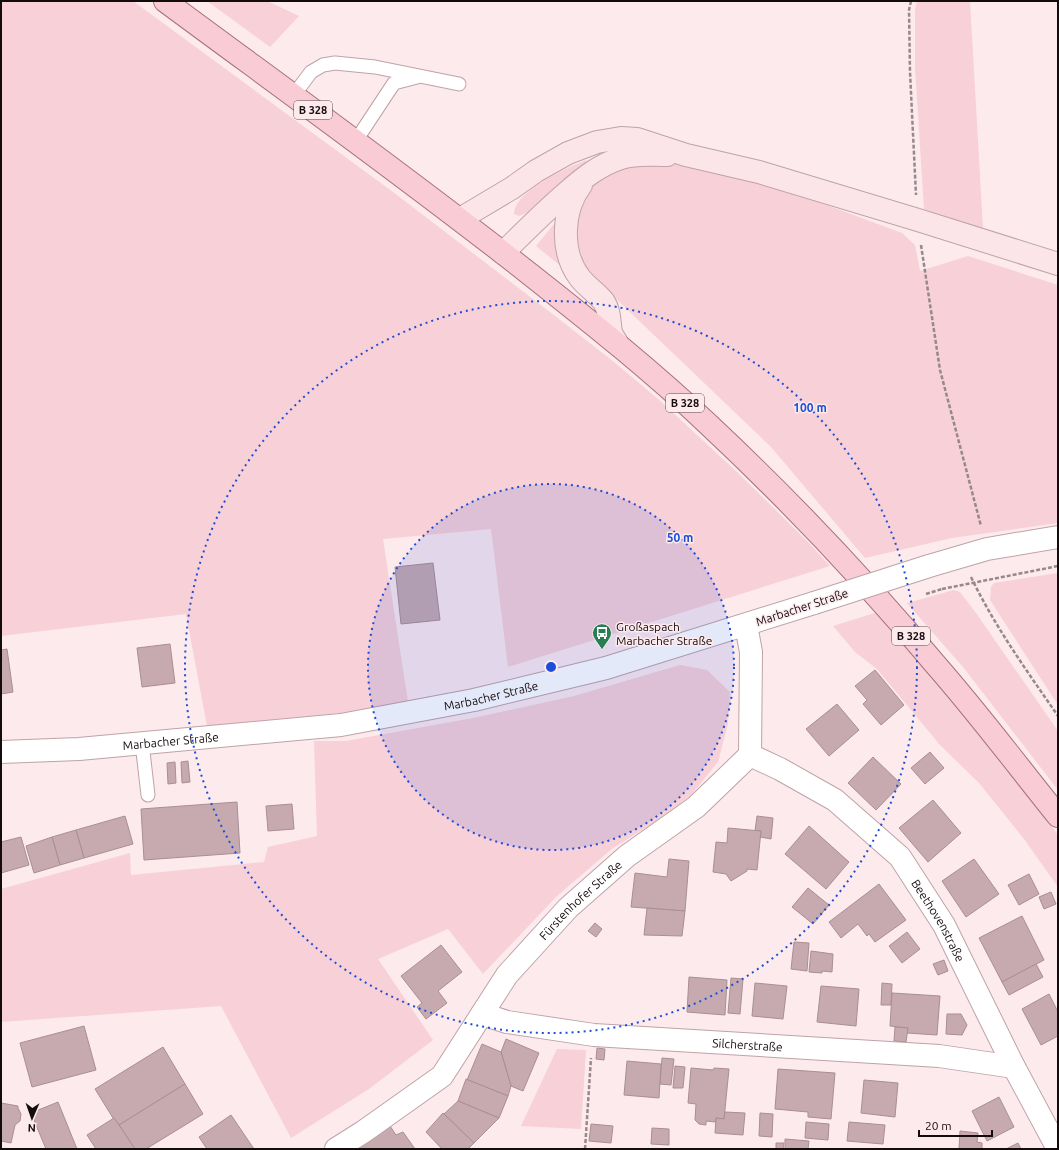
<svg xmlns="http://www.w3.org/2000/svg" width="1059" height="1150" font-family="Ubuntu,sans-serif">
  <rect width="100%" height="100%" fill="#fceaed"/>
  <!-- green -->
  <g fill="#f8d0d7">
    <polygon points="1,1 133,1 393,192 559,319 614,362 658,399 737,472 809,543 830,566 508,667 491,529 383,539 408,702 341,713 207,726 186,614 1,636"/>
    <polygon points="207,1 267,1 299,16 270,47"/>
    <polygon points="917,1 970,1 983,229 924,209 915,67 915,10"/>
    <path d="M 586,160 L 587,162 L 585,164 L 526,213 L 519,216 L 514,214 C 514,191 567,168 586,160 Z"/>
    <polygon points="643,161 691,165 759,180 902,233 915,245 920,271 968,256 1058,285 1058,523 952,538 865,558 771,447 586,270 578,244 577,215 583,196 600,178"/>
    <polygon points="558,219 562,267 536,246"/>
    <polygon points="1058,573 1058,705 990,600 991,587 994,583"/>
    <polygon points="954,590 960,592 976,613 1058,731 1058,790 963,667 907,603"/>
    <polygon points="878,612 924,664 1024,789 1058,835 1058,887 1024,839 979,783 940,745 877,669 855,652 833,626"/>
    <polygon points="680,665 707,670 730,692 728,724 718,762 691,795 660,819 613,848 557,896 483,974 448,929 378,959 433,1040 369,1089 291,1138 221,1006 1,1022 1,889 130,853 131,875 264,862 268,847 317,836 314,741 346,741 473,718 574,696"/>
    <polygon points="557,1049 586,1050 581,1129 521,1126"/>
  </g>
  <!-- building -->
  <g fill="#c6aaaf" stroke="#a98e92">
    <polygon points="433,563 440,620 401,624 395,567"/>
    <polygon points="170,644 175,683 142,687 137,648"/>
    <polygon points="7,649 13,692 1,694 1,650"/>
    <polygon points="875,670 904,705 881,725 863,704 867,700 855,686"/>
    <polygon points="837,704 859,730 829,756 806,729"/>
    <polygon points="930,752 944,768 925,784 911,768"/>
    <polygon points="873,757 901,784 876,810 848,783"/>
    <polygon points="188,761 190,782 182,783 181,762"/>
    <polygon points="175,762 176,783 168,784 167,763"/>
    <polygon points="933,800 961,833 928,862 899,828"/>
    <polygon points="237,802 240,853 144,860 141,809"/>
    <polygon points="292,804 294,829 268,831 266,806"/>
    <polygon points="125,816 133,844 84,858 76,830"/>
    <polygon points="757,816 773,818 771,839 760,837 761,831 755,831"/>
    <polygon points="809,826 849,862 826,889 785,854"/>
    <polygon points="728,828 761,831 757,870 747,869 747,871 731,881 726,874 713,872 716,842 727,843"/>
    <polygon points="76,830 84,858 60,865 52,837"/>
    <polygon points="21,837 29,865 1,873 1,842"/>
    <polygon points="52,837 60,865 34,873 26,846"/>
    <polygon points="669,859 689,861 685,911 631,907 635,873 667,877"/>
    <polygon points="974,859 999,894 966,917 942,881"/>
    <polygon points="1029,874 1039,894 1019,905 1008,885"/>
    <polygon points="879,884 906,920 875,942 869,934 867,936 858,924 841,938 829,922"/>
    <polygon points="808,888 829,905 813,924 792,907"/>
    <polygon points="1051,892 1056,904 1044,909 1039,897"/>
    <polygon points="647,908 685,911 682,936 644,935"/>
    <polygon points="1022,916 1044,960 1002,982 979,938"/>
    <polygon points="595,923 602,929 596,937 588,931"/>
    <polygon points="907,932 920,949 902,963 889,946"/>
    <polygon points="794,942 809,943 807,971 791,969"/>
    <polygon points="441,945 462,972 438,991 447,1003 426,1019 417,1007 422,1003 401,976"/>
    <polygon points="811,951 833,954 832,972 822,971 822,973 809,972"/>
    <polygon points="944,960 948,971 938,975 933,964"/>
    <polygon points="1036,964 1043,977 1009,995 1002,982"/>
    <polygon points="689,977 727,980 725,1015 687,1012"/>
    <polygon points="731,978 743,979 740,1014 728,1013"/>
    <polygon points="755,983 787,986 783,1019 752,1016"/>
    <polygon points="882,983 892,984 891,1005 881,1005"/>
    <polygon points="821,986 859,989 856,1026 817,1022"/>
    <polygon points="892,993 940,996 937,1035 907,1033 908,1028 890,1026"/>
    <polygon points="1049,994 1058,1012 1058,1036 1041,1045 1022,1009"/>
    <polygon points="947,1014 961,1014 967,1025 962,1035 946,1034"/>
    <polygon points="84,1026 96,1070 32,1087 20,1043"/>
    <polygon points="895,1027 908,1028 906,1042 894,1041"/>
    <polygon points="506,1039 539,1053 523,1091 511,1086 501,1052"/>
    <polygon points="482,1044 501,1052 511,1086 508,1096 467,1080"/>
    <polygon points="163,1047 185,1084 119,1125 113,1118 95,1089"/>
    <polygon points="597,1048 605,1049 604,1060 596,1059"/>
    <polygon points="662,1058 674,1059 671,1085 660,1084"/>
    <polygon points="627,1061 661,1064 659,1098 624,1095"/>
    <polygon points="675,1066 685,1067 683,1088 673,1088"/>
    <polygon points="691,1068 713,1070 714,1068 729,1069 724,1119 716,1118 715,1122 706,1121 706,1125 699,1124 695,1120 696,1104 688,1103"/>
    <polygon points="778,1069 835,1073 831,1119 808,1117 808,1112 775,1109"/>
    <polygon points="466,1079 508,1096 499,1118 458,1101"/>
    <polygon points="864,1080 898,1083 895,1117 861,1113"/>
    <polygon points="185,1084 203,1114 146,1149 135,1149 119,1125"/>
    <polygon points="999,1097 1014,1127 987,1141 972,1111"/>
    <polygon points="458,1101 499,1118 474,1143 444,1114"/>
    <polygon points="58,1102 77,1149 46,1149 31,1113"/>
    <polygon points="1,1103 18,1106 18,1108 21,1114 20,1121 15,1125 11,1143 1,1141"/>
    <polygon points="725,1112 745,1113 743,1135 715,1133 716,1118 724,1119"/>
    <polygon points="443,1113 474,1143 468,1149 442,1149 426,1132"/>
    <polygon points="760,1113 773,1114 772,1137 759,1136"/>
    <polygon points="231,1115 254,1149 207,1149 199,1137"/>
    <polygon points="114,1118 119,1125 135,1149 96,1149 87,1135"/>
    <polygon points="806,1122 829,1124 828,1140 805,1138"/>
    <polygon points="849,1122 885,1125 883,1144 847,1141"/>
    <polygon points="591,1124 613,1126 611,1143 589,1141"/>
    <polygon points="390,1126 396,1135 403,1132 415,1149 356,1149"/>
    <polygon points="652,1128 669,1129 669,1145 651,1144"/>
    <polygon points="960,1131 978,1133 977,1142 982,1143 982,1149 959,1149"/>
    <polygon points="785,1139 809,1141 808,1149 785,1149"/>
    <polygon points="776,1143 784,1143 783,1149 776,1149"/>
    <polygon points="1018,1143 1021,1149 1006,1149"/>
  </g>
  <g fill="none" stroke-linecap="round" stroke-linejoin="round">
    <defs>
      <g id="service">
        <polyline points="293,96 311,72 323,65 335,63 375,67 459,84"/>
        <polyline points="355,142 394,83 417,77"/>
        <polyline points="142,743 148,795"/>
      </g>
      <g id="minor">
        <path id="s1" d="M 750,755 L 780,769 L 835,800 L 900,857 L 944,925 L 1014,1067 L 1058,1149"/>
        <path id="s2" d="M 482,1014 L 507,1022 L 594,1035 L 939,1056 L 1014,1067"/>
        <path id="s3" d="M 336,1149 L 363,1132 L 442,1076 L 507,975 L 568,908 L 627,856 L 696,807 L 750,755 L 751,652 L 746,625"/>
      </g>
      <g id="tertiary">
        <polyline points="929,566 987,549 1058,537"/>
        <path id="s4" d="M 1,752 L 79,749 L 341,725 L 474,700 L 606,668 L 814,603"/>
      </g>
      <g id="secondary">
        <path d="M 581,185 C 562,210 560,252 580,278 C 587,287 597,293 604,302 C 610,311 609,322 611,332 C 612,336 615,339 617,343"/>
        <polyline points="460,219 512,188 536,171 568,153 597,142 621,138 637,139 686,155 759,172 918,220 1058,264"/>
        <path d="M 503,253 C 523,233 543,213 565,194 C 582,179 599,165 621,158 C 636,153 652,155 667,155"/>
      </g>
      <path id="primary" d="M 165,1 C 288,92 412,181 531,275 C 593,324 652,371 709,425 C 789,500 865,580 935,664 C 978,713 1017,765 1058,816"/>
    </defs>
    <!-- service casing -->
    <use href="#service" stroke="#bea3a8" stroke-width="15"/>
    <!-- minor casing -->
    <use href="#minor" stroke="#bea3a8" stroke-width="24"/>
    <!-- tertiary casing -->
    <use href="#tertiary" stroke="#bea3a8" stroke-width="24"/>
    <!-- secondary casing -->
    <use href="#secondary" stroke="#bea3a8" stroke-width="24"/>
    <!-- primary casing -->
    <use href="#primary" stroke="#a6727c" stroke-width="24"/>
    <!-- path -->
    <g stroke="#96888b" stroke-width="2.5" stroke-dasharray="4 2" stroke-linecap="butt">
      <polyline points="911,1 909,10 910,72 916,195"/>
      <polyline points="921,245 940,370 981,526"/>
      <path d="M 971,577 C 995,627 1027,671 1058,716"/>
      <polyline points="942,589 1058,566"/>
      <polyline points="585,1149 591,1058"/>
    </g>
    <!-- service -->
    <use href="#service" stroke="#fff" stroke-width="13"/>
    <!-- minor -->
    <use href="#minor" stroke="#fff" stroke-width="22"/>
    <!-- tertiary -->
    <use href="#tertiary" stroke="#fff" stroke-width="22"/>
    <!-- secondary -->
    <use href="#secondary" stroke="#fce5e9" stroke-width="22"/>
    <!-- primary -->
    <use href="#primary" stroke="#f9cbd4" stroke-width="22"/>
    <defs>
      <polyline id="tertiary-bridge" points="814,603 929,566"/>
    </defs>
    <!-- tertiary-bridge casing -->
    <use href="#tertiary-bridge" stroke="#bea3a8" stroke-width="24" stroke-linecap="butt"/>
    <!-- path-bridge -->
    <polyline stroke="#96888b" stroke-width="2.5" stroke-dasharray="4 2" stroke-linecap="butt" points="926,594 942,589"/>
    <!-- tertiary-bridge -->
    <use href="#tertiary-bridge" stroke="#fff" stroke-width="22"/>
  </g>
  <!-- distance rings -->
  <circle cx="551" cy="667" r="183" fill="#1d4ed8" fill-opacity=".12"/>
  <g fill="none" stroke="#1d4ed8" stroke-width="2" stroke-dasharray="2 4">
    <circle cx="551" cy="667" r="183"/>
    <circle cx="551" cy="667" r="366"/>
  </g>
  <!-- icons -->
  <defs>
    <symbol id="bus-pin" viewBox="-11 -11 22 30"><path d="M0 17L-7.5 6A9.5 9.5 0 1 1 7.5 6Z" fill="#287e52" stroke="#fceaed"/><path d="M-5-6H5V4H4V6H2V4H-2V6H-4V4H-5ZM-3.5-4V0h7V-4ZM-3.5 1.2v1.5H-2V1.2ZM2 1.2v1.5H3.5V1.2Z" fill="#fff"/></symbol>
  </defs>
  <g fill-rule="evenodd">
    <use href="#bus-pin" x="591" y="622" width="22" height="30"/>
  </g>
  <g text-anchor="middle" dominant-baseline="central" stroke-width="3" stroke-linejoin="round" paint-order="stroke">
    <!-- shield labels -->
    <g fill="#fceaed" stroke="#5a4e50" stroke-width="1">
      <rect x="294" y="101" width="38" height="18" rx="3"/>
      <rect x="666" y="394" width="38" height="18" rx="3"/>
      <rect x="892" y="627" width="38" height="18" rx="3"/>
    </g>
    <g font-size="11" font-weight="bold" fill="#140b0d">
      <text x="313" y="110">B 328</text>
      <text x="685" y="403">B 328</text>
      <text x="911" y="636">B 328</text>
    </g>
    <!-- street labels -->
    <g font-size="12" fill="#140b0d" stroke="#fceaed">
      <text transform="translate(802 607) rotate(-18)">Marbacher Straße</text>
      <text stroke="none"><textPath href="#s4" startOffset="494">Marbacher Straße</textPath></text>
      <text stroke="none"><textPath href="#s4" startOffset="170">Marbacher Straße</textPath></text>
      <text stroke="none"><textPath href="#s3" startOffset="354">Fürstenhofer Straße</textPath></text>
      <text stroke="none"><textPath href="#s1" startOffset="257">Beethovenstraße</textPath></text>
      <text stroke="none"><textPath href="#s2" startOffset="268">Silcherstraße</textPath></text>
    </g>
    <!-- poi labels -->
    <g font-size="12" fill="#140b0d" stroke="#fceaed" text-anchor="start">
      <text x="616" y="626">Großaspach<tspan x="616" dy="14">Marbacher Straße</tspan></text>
    </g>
  </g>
  <circle cx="551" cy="667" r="6" fill="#1d4ed8" stroke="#fceaed" stroke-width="2"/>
  <g font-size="12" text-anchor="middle" font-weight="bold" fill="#1d4ed8" stroke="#fceaed" stroke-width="3" stroke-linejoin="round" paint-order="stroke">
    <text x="810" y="412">100 m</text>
    <text x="680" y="542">50 m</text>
  </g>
  <!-- border -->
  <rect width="1059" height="1150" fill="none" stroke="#140b0d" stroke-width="4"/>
  <!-- north arrow -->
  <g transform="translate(32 1118) rotate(182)" stroke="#fceaed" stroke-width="3" paint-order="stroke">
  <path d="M0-3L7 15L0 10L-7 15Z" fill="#140b0d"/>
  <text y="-6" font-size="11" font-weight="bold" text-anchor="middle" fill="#140b0d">N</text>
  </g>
  <!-- scale -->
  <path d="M919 1130v6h73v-6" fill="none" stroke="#140b0d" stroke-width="2"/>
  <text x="925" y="1130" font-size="12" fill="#140b0d" stroke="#fceaed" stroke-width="3" paint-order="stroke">20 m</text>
</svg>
